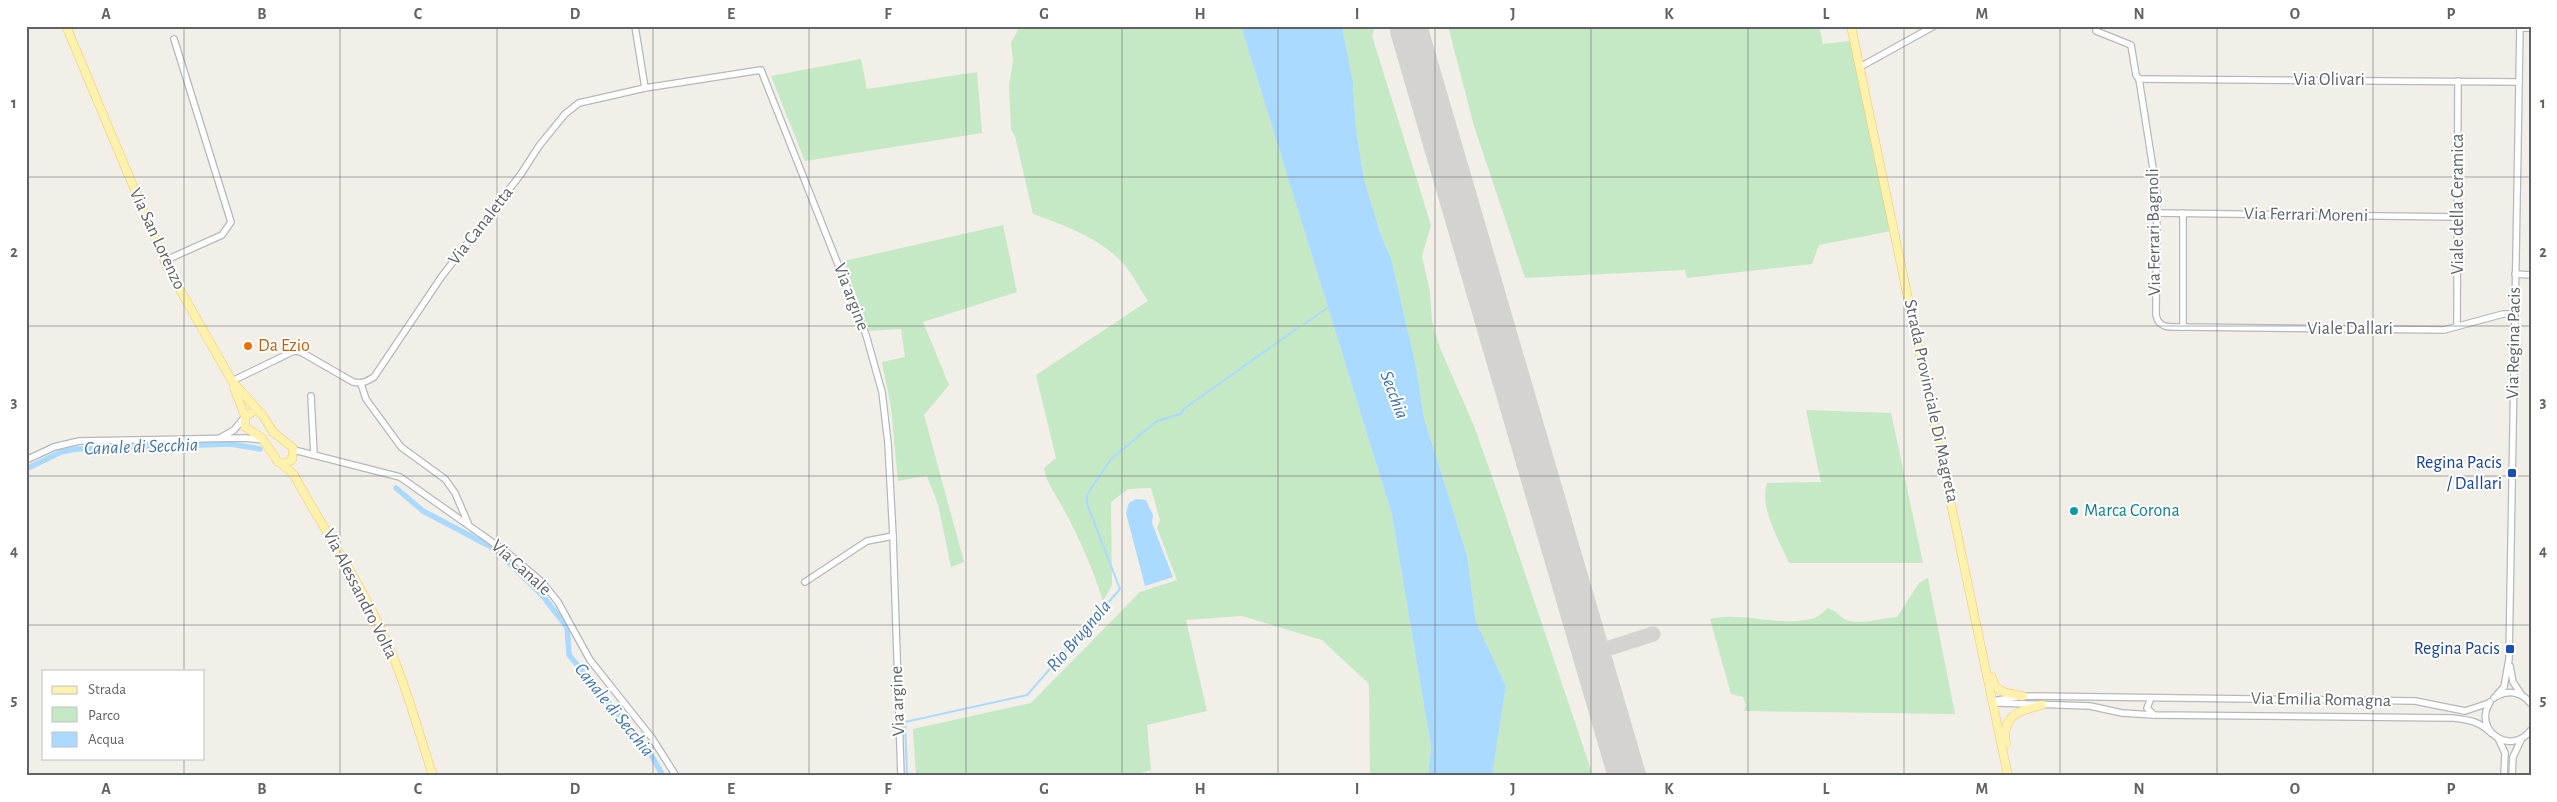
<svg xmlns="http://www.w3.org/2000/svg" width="2557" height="802" font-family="'Alegreya Sans',sans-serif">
  <rect width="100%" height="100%" fill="#f1efe8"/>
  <!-- green -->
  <g fill="#c5e8c5">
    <path d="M 1020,26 L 1241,26 L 1392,515 L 1431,747 L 1428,776 L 1370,776 L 1369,684 L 1322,640 L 1242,616 L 1186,620 L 1207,711 L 1147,725 L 1151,770 L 1131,776 L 916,776 L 913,729 L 1031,703 L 1140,592 L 1177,580 L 1157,528 L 1160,520 L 1151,488 L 1128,489 L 1111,502 L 1112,585 L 1103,601 C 1093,569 1078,535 1062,506 C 1054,491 1047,485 1044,468 L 1056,458 L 1036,375 L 1148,301 C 1140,289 1132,273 1122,262 C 1099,238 1064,225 1033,214 L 1015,136 L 1011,129 L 1009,86 L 1013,61 L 1011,43 Z"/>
    <polygon points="1342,26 1375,26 1372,36 1431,225 1422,256 1430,292 1432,321 1440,348 1474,426 1499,496 1593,776 1492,776 1506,686 1476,622 1467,555 1424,418 1416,366 1391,258 1381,235 1364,179 1356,129 1353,82"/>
    <polygon points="1448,26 1819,26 1823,44 1850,41 1891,231 1819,245 1812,264 1687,278 1685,270 1525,278 1474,126"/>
    <polygon points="861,59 867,89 977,72 982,133 805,161 771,76"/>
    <polygon points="1003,225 1017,292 923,322 949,385 924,415 964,562 951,567 938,504 927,476 898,481 891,407 882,362 905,357 901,329 869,331 844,261"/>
    <path d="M 1806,410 L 1891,413 L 1923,563 L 1789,563 C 1779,539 1759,508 1767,483 L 1821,482 Z"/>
    <path d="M 1928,578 L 1955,714 L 1744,711 L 1746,705 L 1743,697 L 1731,694 L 1710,619 C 1743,611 1778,627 1811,619 C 1817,618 1823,612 1828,608 C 1838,612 1837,614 1844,619 C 1858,626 1882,618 1897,617 L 1919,583 Z"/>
  </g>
  <!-- water -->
  <g fill="#aadaff">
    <polygon points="1241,26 1342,26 1353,82 1356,129 1364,179 1381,235 1391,258 1416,366 1424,418 1467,555 1476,622 1506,686 1492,776 1428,776 1431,747 1392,515"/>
    <polygon points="1136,499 1146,500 1153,515 1152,523 1173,577 1145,586 1126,513 1129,503"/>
  </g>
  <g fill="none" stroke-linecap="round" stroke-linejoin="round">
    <!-- stream -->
    <g stroke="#aadaff" stroke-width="2">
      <polyline points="1304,324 1329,307"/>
      <polyline points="907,776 905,722 1027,695 1120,589 1087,504 1087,495 1111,459 1157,421 1180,414 1185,408 1299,327"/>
    </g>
    <!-- canal -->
    <g stroke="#aadaff" stroke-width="5.5">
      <polyline points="26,469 61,452 76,449 230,444 260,449"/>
      <polyline points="396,488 423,511 495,549 542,595 567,627 569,655 650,753 663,776"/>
    </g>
    <!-- taxiway -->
    <polyline stroke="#d4d3d0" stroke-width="15" points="1591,654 1653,634"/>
    <!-- runway -->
    <polyline stroke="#d4d3d0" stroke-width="38" points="1409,30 1627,776"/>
    <defs>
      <g id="minor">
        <polyline points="635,26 645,88"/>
        <path d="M 2096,26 L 2096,31 L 2131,45 L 2136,75 L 2139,79 L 2157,194 L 2156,315 C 2159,329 2170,327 2183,327 L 2444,330 L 2503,314 L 2515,314"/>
        <polyline points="2520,28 2531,28"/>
        <polyline points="1860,67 1934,26"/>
        <polyline points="2139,79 2519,82"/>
        <polyline points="2155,213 2457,217"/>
        <polyline points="164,261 222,235 231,222 174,39"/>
        <polyline points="2515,274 2531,275"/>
        <polyline points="2457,326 2458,81"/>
        <polyline points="2183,327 2183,213"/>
        <path d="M 232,381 L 294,351 L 301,352 L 353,382 C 362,384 366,382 374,377 L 442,276 L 521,174 L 539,146 L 565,114 L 579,103 L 645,88 L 761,70 L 866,335 L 882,392 L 888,443 L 893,536 L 901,776"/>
        <polyline points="361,384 366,399 401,447 445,479 455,493 468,523"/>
        <polyline points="311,396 314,455"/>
        <polyline points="220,438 234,430 243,419"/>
        <polyline points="294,452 298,451 400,477 509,554 542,582 558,602 590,660 652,738 676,776"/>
        <polyline points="26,460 54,447 79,441 245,438 263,440"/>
        <polyline points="805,582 867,541 893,536"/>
        <polyline points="2510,666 2513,682 2521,694"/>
        <path d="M 2497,696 C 2510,689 2523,693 2531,704"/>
        <polyline points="2151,698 2147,708 2154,715"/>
        <polyline points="2494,698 2504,687 2509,659 2520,26"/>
        <path d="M 1992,701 L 1999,703 L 2090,706 L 2122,713 L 2154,715 L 2453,718 C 2469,720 2479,721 2491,733"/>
        <polyline points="1992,701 2023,696 2415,701 2465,711 2489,703"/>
        <path d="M 2490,702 C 2472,730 2511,757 2531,730"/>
        <polyline points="2499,740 2505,753 2504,776"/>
        <polyline points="2512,776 2513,757 2521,740"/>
      </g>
      <g id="major">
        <polyline points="66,26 167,267 232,381 263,416 273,432 293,448 292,460 286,463 278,462 262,438 245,427 245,416 257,410"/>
        <polyline points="1851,26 2008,776"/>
        <polyline points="234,388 245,416"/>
        <path d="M 281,463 L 294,475 C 320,524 353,570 377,621 C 402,670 416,724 433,776"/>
        <path d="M 1992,677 C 1995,694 2009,693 2023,696"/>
        <path d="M 2006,744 C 2001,715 2019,711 2042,705"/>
      </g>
    </defs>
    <!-- minor casing -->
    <use href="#minor" stroke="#b5b8bc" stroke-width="8"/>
    <!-- major casing -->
    <use href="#major" stroke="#f2c960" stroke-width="9"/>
    <!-- minor -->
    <use href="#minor" stroke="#fff" stroke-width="5.5"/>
    <!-- major -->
    <use href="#major" stroke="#fff2af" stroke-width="8"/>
  </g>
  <!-- grid -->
  <path fill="none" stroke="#5f6368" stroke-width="1" stroke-opacity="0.55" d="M 184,26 L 184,671M 340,26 L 340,776M 497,26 L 497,776M 653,26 L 653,776M 809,26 L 809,776M 966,26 L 966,776M 1122,26 L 1122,776M 1278,26 L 1278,776M 1435,26 L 1435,776M 1591,26 L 1591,776M 1748,26 L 1748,776M 1904,26 L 1904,776M 2060,26 L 2060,776M 2217,26 L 2217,776M 2373,26 L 2373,776M 26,177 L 2531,177M 26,326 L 2531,326M 26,476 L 2531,476M 26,625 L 2531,625M 184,758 L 184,776"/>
  <!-- markers -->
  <circle fill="#e8710a" stroke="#fff" stroke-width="2" cx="248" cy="346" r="5"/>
  <g fill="#1a4fb4" stroke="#fff" stroke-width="2">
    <rect x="2507" y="468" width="10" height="10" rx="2.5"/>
    <rect x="2505" y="644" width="10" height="10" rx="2.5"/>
  </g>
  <circle fill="#0f9aa8" stroke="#fff" stroke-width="2" cx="2074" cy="511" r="5"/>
  <g text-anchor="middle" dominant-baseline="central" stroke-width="4" stroke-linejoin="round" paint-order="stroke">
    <!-- street labels -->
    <g font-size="18" fill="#5f6368" stroke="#fff">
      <text x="2329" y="80">Via Olivari</text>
      <text transform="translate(2458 204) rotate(-90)">Viale della Ceramica</text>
      <text transform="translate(2306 215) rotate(1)">Via Ferrari Moreni</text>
      <text transform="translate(481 226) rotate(-52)">Via Canaletta</text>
      <text transform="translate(2154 232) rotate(-91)">Via Ferrari Bagnoli</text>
      <text transform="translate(157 239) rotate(65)">Via San Lorenzo</text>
      <text transform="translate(851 297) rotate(69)">Via argine</text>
      <text x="2350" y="329">Viale Dallari</text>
      <text transform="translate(2514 343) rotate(-89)">Via Regina Pacis</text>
      <text transform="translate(1931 401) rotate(78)">Strada Provinciale Di Magreta</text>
      <text transform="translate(521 568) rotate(42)">Via Canale</text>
      <text transform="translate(360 594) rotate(63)">Via Alessandro Volta</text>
      <text transform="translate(2321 700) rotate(1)">Via Emilia Romagna</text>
      <text transform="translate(898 701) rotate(-92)">Via argine</text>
    </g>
    <!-- food labels -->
    <g font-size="18" fill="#c56008" stroke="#fff" text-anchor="start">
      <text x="258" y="346">Da Ezio</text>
    </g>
    <!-- transit labels -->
    <g font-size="18" fill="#164399" stroke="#fff" text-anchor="end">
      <text x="2502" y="463">Regina Pacis<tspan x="2502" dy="21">/ Dallari</tspan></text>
      <text x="2500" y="649">Regina Pacis</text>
    </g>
    <!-- culture labels -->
    <g font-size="18" fill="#0d838f" stroke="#fff" text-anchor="start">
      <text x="2084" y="511">Marca Corona</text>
    </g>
    <!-- water labels -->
    <g font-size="19" font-style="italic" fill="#4174aa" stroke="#fff">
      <text transform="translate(1394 395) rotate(69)">Secchia</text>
      <text transform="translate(141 447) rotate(-2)">Canale di Secchia</text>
      <text transform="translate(1079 636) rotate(-49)">Rio Brugnola</text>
      <text transform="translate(614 710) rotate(51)">Canale di Secchia</text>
    </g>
  </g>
  <!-- border -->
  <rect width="2557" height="802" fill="none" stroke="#ffffff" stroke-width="55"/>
  <!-- legend -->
  <rect x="42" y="670" width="162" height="90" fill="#ffffff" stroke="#bfc1c3"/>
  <rect x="52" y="686" width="25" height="8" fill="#fff2af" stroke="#bfc1c3"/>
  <text x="88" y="694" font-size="15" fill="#5f6368">Strada</text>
  <rect x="52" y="707" width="25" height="15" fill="#c5e8c5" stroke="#bfc1c3"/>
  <text x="88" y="720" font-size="15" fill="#5f6368">Parco</text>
  <rect x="52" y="732" width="25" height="15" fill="#aadaff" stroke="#bfc1c3"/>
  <text x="88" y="744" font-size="15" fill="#5f6368">Acqua</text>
  <rect x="28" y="28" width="2502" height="746" fill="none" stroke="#5f6368" stroke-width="2"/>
  <g font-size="16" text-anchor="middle" font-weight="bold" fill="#5f6368">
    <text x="106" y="19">A</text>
    <text x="262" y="19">B</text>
    <text x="418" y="19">C</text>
    <text x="575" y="19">D</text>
    <text x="731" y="19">E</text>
    <text x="888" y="19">F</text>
    <text x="1044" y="19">G</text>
    <text x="1200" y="19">H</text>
    <text x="1357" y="19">I</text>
    <text x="1513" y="19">J</text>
    <text x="1669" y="19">K</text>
    <text x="1826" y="19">L</text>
    <text x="1982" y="19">M</text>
    <text x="2139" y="19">N</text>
    <text x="2295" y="19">O</text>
    <text x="2451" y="19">P</text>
    <text x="14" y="108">1</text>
    <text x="2543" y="108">1</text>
    <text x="14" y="257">2</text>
    <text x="2543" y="257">2</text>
    <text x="14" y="407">3</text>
    <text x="2543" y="407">3</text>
    <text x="14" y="556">4</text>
    <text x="2543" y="556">4</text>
    <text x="14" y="705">5</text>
    <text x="2543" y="705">5</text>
    <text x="106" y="794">A</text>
    <text x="262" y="794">B</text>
    <text x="418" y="794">C</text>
    <text x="575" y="794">D</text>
    <text x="731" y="794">E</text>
    <text x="888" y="794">F</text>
    <text x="1044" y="794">G</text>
    <text x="1200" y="794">H</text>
    <text x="1357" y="794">I</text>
    <text x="1513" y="794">J</text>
    <text x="1669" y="794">K</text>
    <text x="1826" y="794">L</text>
    <text x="1982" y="794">M</text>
    <text x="2139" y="794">N</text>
    <text x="2295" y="794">O</text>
    <text x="2451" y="794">P</text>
  </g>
</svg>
